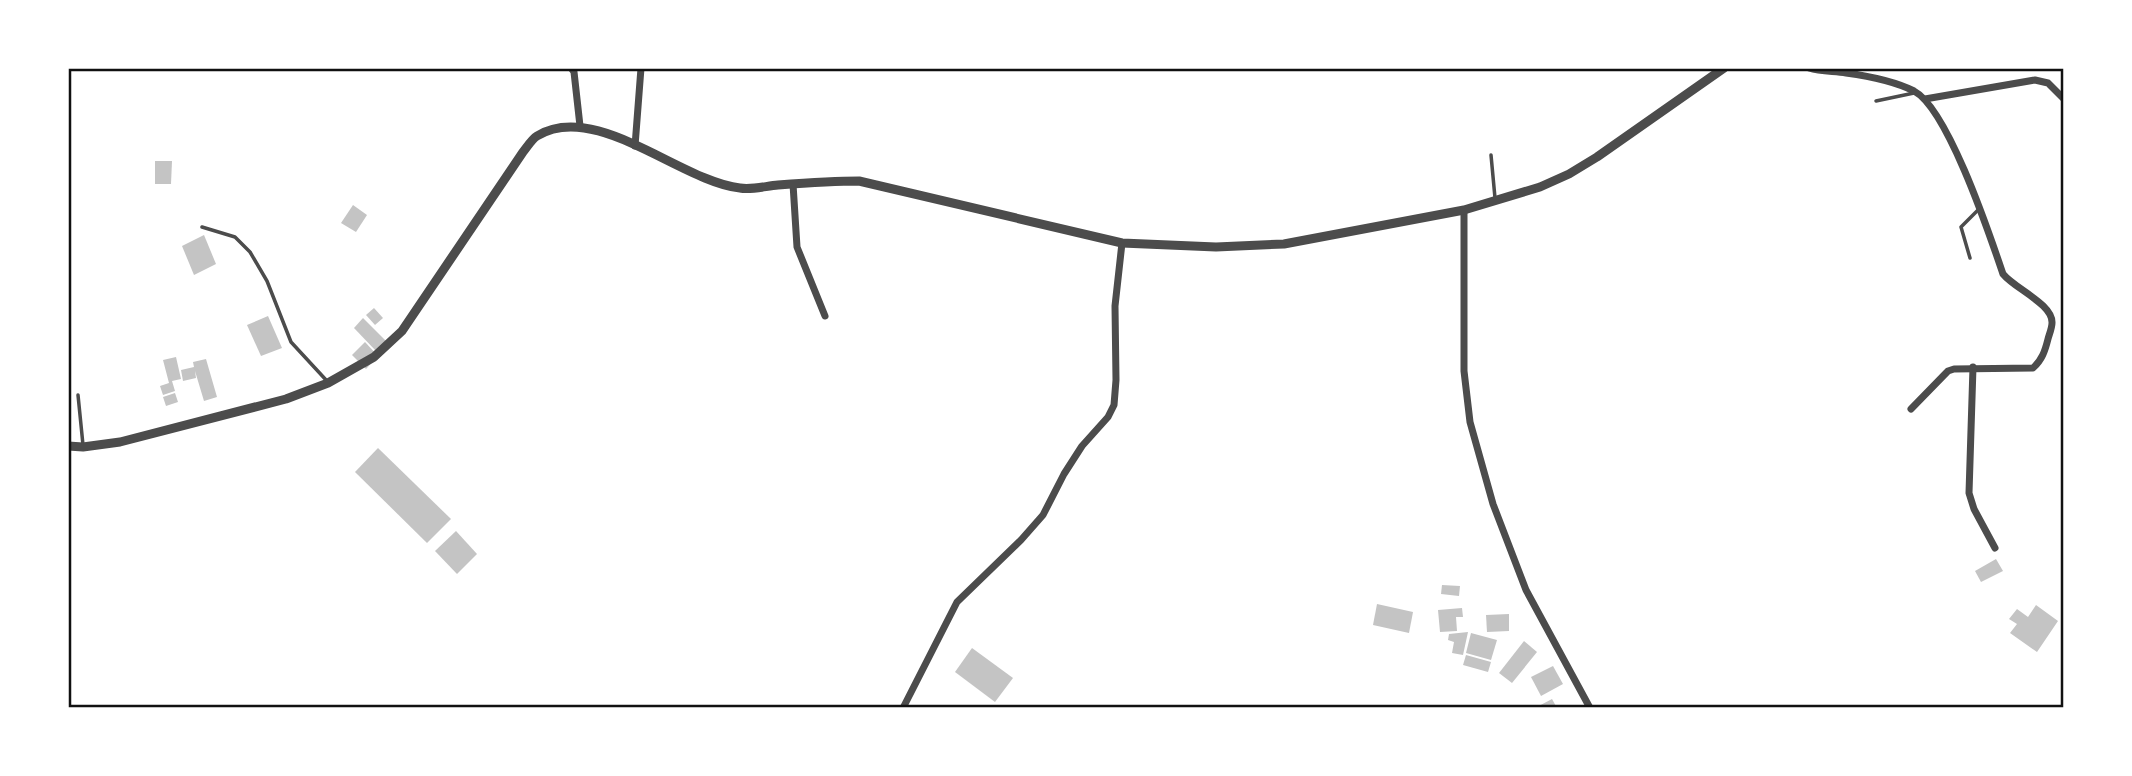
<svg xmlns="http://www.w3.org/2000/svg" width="2132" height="776" font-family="Montserrat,sans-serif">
  <rect width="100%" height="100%" fill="#fff"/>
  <!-- building -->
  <g fill="#c4c4c4">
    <polygon points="155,161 172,161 171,184 155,184"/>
    <polygon points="353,205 367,215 356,232 341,223"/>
    <polygon points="204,235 216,264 194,275 182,246"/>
    <polygon points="374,308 383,318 375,325 366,315"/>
    <polygon points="268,316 282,348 261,356 247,325"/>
    <polygon points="363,318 386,341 376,351 354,328"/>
    <polygon points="365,342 378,356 366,369 352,355"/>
    <polygon points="176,357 181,379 172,381 175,391 163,395 160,386 169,383 163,360"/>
    <polygon points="206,359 217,397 204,401 195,371 196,378 183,381 181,370 194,367 193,362"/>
    <polygon points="175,393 178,402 166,406 163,397"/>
    <polygon points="378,448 451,519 427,543 355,472"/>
    <polygon points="456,531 477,554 457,574 435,551"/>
    <polygon points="1996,559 2003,571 1981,582 1975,571"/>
    <polygon points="1442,585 1460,586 1459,596 1441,594"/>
    <polygon points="1377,604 1413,612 1409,633 1373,625"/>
    <polygon points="2036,605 2058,621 2037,652 2010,633 2017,624 2009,619 2017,609 2028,617"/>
    <polygon points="1462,608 1463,617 1456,617 1457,631 1440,632 1438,610"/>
    <polygon points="1509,614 1509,631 1487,632 1486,615"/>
    <polygon points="1468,632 1463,655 1452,653 1454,642 1448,640 1449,634"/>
    <polygon points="1471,633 1497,640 1491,660 1466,653"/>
    <polygon points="1524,641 1537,652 1512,683 1499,673"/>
    <polygon points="972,648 1013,678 995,702 955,672"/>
    <polygon points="1466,655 1491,662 1488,672 1463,665"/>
    <polygon points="1553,666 1563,684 1541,696 1531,677"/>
    <polygon points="1552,699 1557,708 1535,708"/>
  </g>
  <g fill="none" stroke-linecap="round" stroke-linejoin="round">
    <!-- service -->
    <g stroke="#4c4c4c" stroke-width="3.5">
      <polyline points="1876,101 1914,93"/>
      <polyline points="1491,155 1495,198"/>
      <polyline points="202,227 235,237 250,252 267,281 291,342 327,381"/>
      <polyline points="1970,258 1961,227 1979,209"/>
      <polyline points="78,395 83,445"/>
    </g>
    <!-- minor -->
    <g stroke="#4c4c4c" stroke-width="7">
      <polyline points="571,68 574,72 580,126"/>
      <path d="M 1809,68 C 1821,72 1834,71 1846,73 C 1868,76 1894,81 1914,91 C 1948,109 1990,236 2003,274 C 2015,289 2053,304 2052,323 C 2052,328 2049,335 2048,339 C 2045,351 2042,360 2033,368 L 1954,369 L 1948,371 L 1911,409"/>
      <polyline points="1925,99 2035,80 2048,83 2064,99"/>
      <polyline points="635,146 641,68"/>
      <polyline points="793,184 797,247 825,316"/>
      <polyline points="1464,210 1464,371 1470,422 1493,504 1526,590 1590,708"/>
      <polyline points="1973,367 1969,493 1974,509 1995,548"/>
      <polyline points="903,708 957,602 1021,540 1043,515 1064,474 1082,446 1108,417 1114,405 1116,380 1115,306 1122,243"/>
    </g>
    <!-- tertiary -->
    <path stroke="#4c4c4c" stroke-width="9" d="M 68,446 L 83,447 L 120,442 L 286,399 L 328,383 L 374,357 L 402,331 L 523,152 C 527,147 532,139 537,136 C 595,100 682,182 740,188 C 752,190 766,186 778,185 C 805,183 832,181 859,181 L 1122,243 L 1216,247 L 1284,244 L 1464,210 L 1540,187 L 1569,174 L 1597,157 L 1724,68"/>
  </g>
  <!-- border -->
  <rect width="2132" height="776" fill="none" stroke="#ffffff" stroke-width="140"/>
  <rect x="70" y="70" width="1992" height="636" fill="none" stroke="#111" stroke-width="2.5"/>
</svg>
